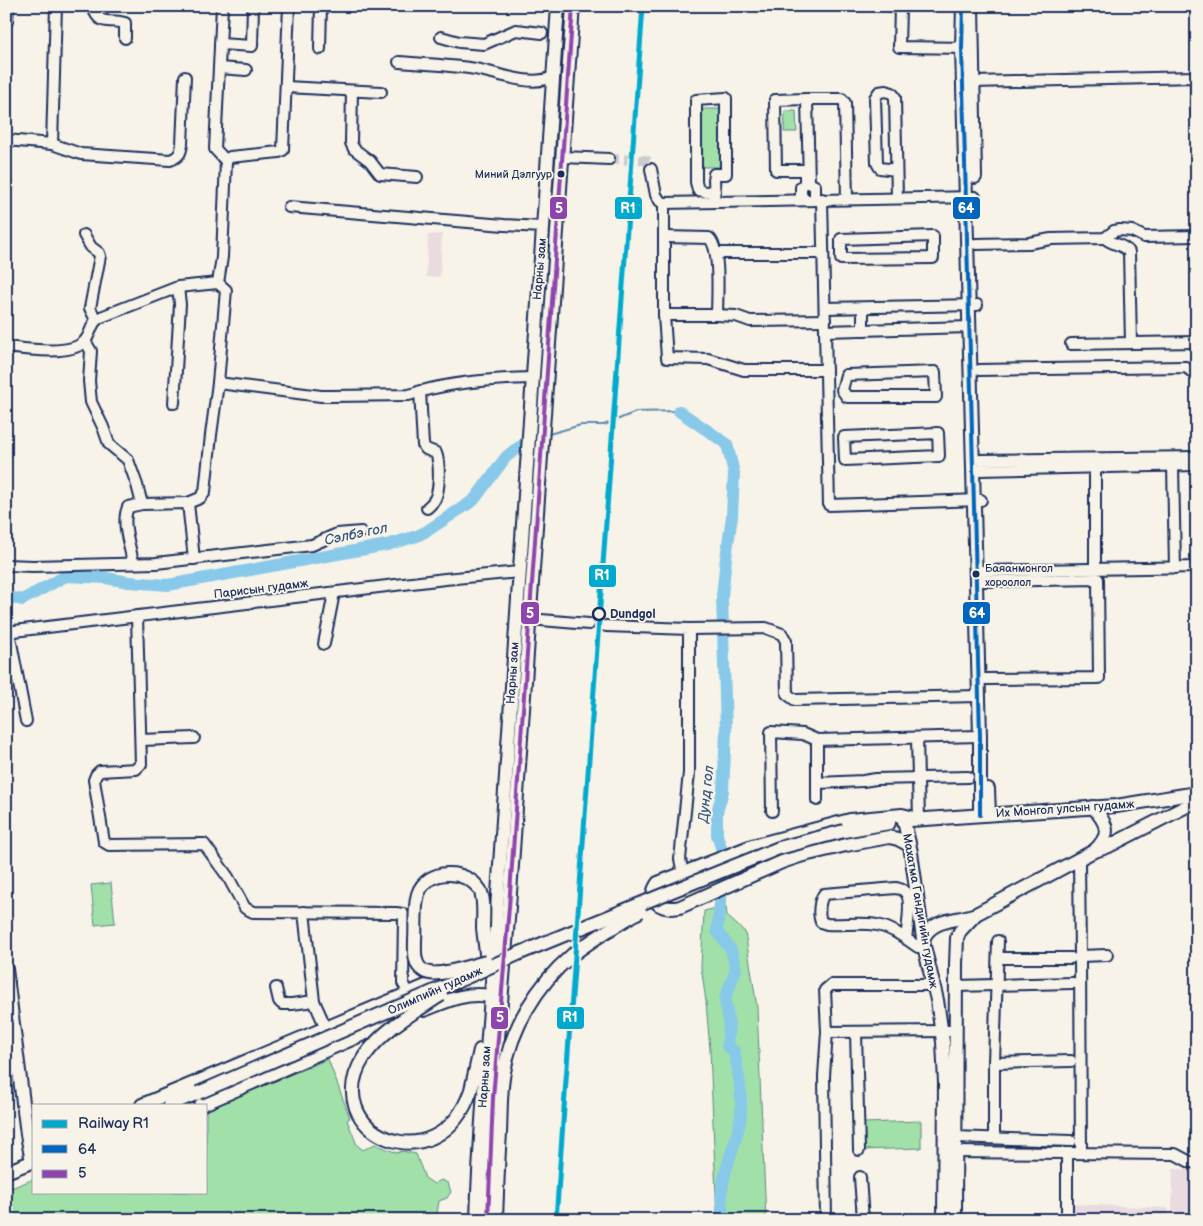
<svg xmlns="http://www.w3.org/2000/svg" width="1203" height="1226" font-family="'Balsamiq Sans',sans-serif">
  <rect width="100%" height="100%" fill="#f7f3e8"/>
  <filter id="ink" filterUnits="userSpaceOnUse"><feTurbulence type="fractalNoise" baseFrequency=".02" numOctaves="2"/><feDisplacementMap in="SourceGraphic" scale="10" xChannelSelector="R" yChannelSelector="G"/><feConvolveMatrix kernelMatrix="1 2 1 2 8 2 1 2 1" color-interpolation-filters="sRGB"/></filter>
  <g filter="url(#ink)">
    <!-- built -->
    <g fill="#e9dbe0">
      <polygon points="442,234 440,277 426,277 428,235"/>
      <polygon points="1173,1169 1197,1170 1197,1220 1172,1220"/>
      <polygon points="1071,1204 1168,1208 1168,1220 1072,1220"/>
    </g>
    <!-- green -->
    <g fill="#a1e0a9" stroke="#5e8884">
      <rect x="702" y="109" width="20" height="58"/>
      <polygon points="785,111 796,111 797,132 784,132"/>
      <polygon points="111,883 115,923 95,925 91,885"/>
      <polygon points="726,906 727,916 745,932 757,1007 766,1220 717,1220 710,1050 706,1002 701,966 704,911"/>
      <polygon points="328,1059 350,1118 347,1120 357,1145 363,1150 375,1144 397,1153 402,1151 416,1154 425,1178 434,1184 441,1180 448,1183 451,1192 447,1198 439,1201 436,1220 6,1220 6,1190 34,1179 34,1192 206,1192 206,1110"/>
      <polygon points="921,1121 921,1148 863,1150 863,1123"/>
    </g>
    <g fill="none" stroke-linecap="round" stroke-linejoin="round">
      <!-- stream -->
      <polyline stroke="#5c8bb1" stroke-width="2" points="549,434 581,425 604,425 636,412 679,411"/>
      <!-- river -->
      <g stroke="#88c9e9" stroke-width="12">
        <path d="M 679,411 L 727,444 L 734,473 L 732,516 L 726,558 L 722,596 L 726,732 L 723,791 L 717,812 L 717,835 L 725,860 L 717,931 L 731,950 L 736,969 L 725,999 L 729,1025 L 727,1046 L 734,1051 C 739,1073 744,1105 739,1127 C 732,1156 714,1190 725,1220"/>
        <polyline points="6,596 22,600 66,576 106,578 129,582 168,585 387,545 417,536 427,531 474,500 506,457 516,449 534,438"/>
      </g>
      <!-- minor-tunnel -->
      <g stroke="#cbcccc" stroke-width="10" stroke-dasharray="10 5" stroke-linecap="butt">
        <path d="M 609,159 L 644,160 C 650,161 652,163 651,169"/>
        <polyline points="589,624 606,626"/>
      </g>
      <defs>
        <g id="minor">
          <path d="M 92,6 C 101,28 107,18 125,23 L 125,38"/>
          <polyline points="222,6 215,149 226,161"/>
          <polyline points="891,6 900,7 899,47 969,48"/>
          <polyline points="441,37 459,42 484,44 516,30 542,33"/>
          <polyline points="220,44 252,46 253,6"/>
          <polyline points="320,49 321,6"/>
          <path d="M 399,62 C 422,64 446,65 469,68 C 495,71 527,88 553,77"/>
          <polyline points="219,68 246,70"/>
          <polyline points="973,82 1196,77 1197,115"/>
          <polyline points="286,87 381,92"/>
          <polyline points="352,91 351,143 354,149 370,161 380,174 417,177"/>
          <polyline points="807,99 842,99 845,103 847,199"/>
          <path d="M 6,140 L 52,144 L 81,154 L 170,160 C 179,157 181,153 182,144 L 185,77"/>
          <polyline points="52,144 56,6"/>
          <polyline points="563,157 609,159"/>
          <polyline points="226,161 230,157 279,152 283,150 289,6"/>
          <polyline points="651,169 656,195 660,201 664,203 975,197"/>
          <polyline points="896,170 880,168 877,163 875,98 879,92 886,91 892,93 895,97 897,198"/>
          <polyline points="804,199 801,195 801,187 805,183 805,170 776,170 775,100 807,99 809,183 815,186 815,199"/>
          <polyline points="822,199 829,505 981,500"/>
          <path d="M 714,202 C 715,193 714,183 714,174 L 726,174 L 726,98 L 696,100 L 696,182 L 698,190 L 706,192 L 715,191"/>
          <polyline points="664,203 664,315 717,315 736,316 750,321 825,320"/>
          <polyline points="289,207 504,225 543,227"/>
          <polyline points="84,235 91,247 99,253 100,256 90,308 96,320"/>
          <polygon points="933,236 933,258 841,259 841,239"/>
          <path d="M 664,237 L 709,238 C 721,248 717,299 717,315"/>
          <path d="M 1105,238 C 1112,245 1123,244 1129,252 L 1131,343"/>
          <polyline points="976,244 1029,243 1051,239 1105,238 1114,231 1120,230 1132,231 1144,237 1197,236"/>
          <polyline points="716,253 823,253"/>
          <polyline points="218,283 222,257 226,161"/>
          <polyline points="825,308 977,305"/>
          <polyline points="863,308 863,330"/>
          <polyline points="664,315 667,358 708,359 744,370 826,370"/>
          <polyline points="825,331 970,327"/>
          <path d="M 85,341 L 91,351 L 89,381 L 91,402 L 103,427 L 109,444 L 128,460 L 137,485 L 142,504 L 128,507 C 121,523 130,545 133,563"/>
          <polyline points="1071,344 1197,342"/>
          <path d="M 6,347 C 25,349 69,356 84,342 C 92,334 90,322 101,317 L 178,287 L 218,283 L 226,290 L 218,383 L 321,396 L 332,396 L 409,395 C 444,383 494,379 532,378"/>
          <polyline points="979,370 1186,367 1197,376"/>
          <polygon points="935,372 936,397 847,397 842,390 846,375"/>
          <path d="M 420,391 L 423,445 L 426,449 L 436,453 C 440,463 440,489 435,499 C 433,503 430,505 427,508"/>
          <polyline points="174,403 180,304 178,287"/>
          <polygon points="938,433 939,456 845,460 844,437"/>
          <polyline points="980,460 1197,457"/>
          <polyline points="1173,465 1175,568"/>
          <polyline points="1095,466 1095,569"/>
          <polyline points="980,470 1197,465"/>
          <polyline points="142,504 188,503"/>
          <polyline points="194,559 188,503 200,498 205,492 211,435 218,383"/>
          <polyline points="6,565 33,566 156,563 312,545 337,534 361,532"/>
          <polyline points="982,571 1197,567"/>
          <polyline points="983,581 1098,579 1099,678 985,679"/>
          <polyline points="137,616 141,764 136,769 100,771 96,775 94,780 104,842 109,845 204,844 228,877 245,908 253,912 396,913 403,914 404,918 403,983 409,993"/>
          <polyline points="529,619 589,624"/>
          <polyline points="606,626 689,629 689,773 680,859 683,874"/>
          <polyline points="689,629 766,628 782,634 786,641 787,694 795,700 979,696"/>
          <polyline points="6,632 445,579 519,572"/>
          <polyline points="9,632 26,721"/>
          <polyline points="324,644 334,593"/>
          <polyline points="917,738 919,819"/>
          <polyline points="141,740 194,738"/>
          <polyline points="817,740 817,800"/>
          <polyline points="818,783 863,781 876,779 968,777"/>
          <polyline points="772,811 771,732 803,734 817,740 980,736"/>
          <polyline points="1079,859 1080,956 1107,955"/>
          <polyline points="304,912 314,1001 326,1028"/>
          <path d="M 906,939 C 907,929 913,897 904,891 C 902,889 899,889 896,888 L 824,894 C 819,901 818,914 821,922 L 827,924 C 843,925 862,922 877,925 C 893,928 906,939 918,947 L 924,946"/>
          <polyline points="1080,956 1081,1153"/>
          <polyline points="998,958 1071,958"/>
          <polyline points="956,986 1073,983"/>
          <polyline points="276,988 279,1001 282,1004 292,1004 314,1001"/>
          <polyline points="827,1032 949,1031"/>
          <polyline points="856,1032 859,1150"/>
          <polyline points="994,1063 1071,1061"/>
          <polyline points="955,1137 1071,1141"/>
          <polyline points="994,1138 994,1063 998,941"/>
          <polyline points="955,1152 1175,1154 1190,1162 1197,1163"/>
          <polyline points="860,1177 863,1220"/>
          <polyline points="826,1220 824,1076 827,1032 825,990 831,985 933,985"/>
          <polyline points="1067,1220 1067,1153"/>
        </g>
        <g id="major">
          <polyline points="963,6 962,48 980,736 980,815"/>
          <polyline points="972,6 975,177"/>
          <polyline points="6,21 7,6"/>
          <polyline points="988,789 989,814"/>
          <path d="M 1093,807 C 1108,825 1112,834 1094,851"/>
          <polyline points="911,820 1116,806 1197,793"/>
          <polyline points="904,821 911,852 924,946 937,1000 943,1042 945,1083 944,1220"/>
          <polyline points="844,831 889,823"/>
          <path d="M 909,845 L 898,839 L 889,837 L 846,845 L 800,856 L 782,862 L 680,907 C 662,911 645,901 658,883 L 752,846 L 850,820 L 902,815 L 919,819"/>
          <polyline points="483,928 488,970"/>
          <path d="M 923,939 C 932,919 955,921 973,915"/>
          <polyline points="6,969 27,1134 32,1162"/>
          <path d="M 424,1010 C 447,1001 464,992 490,996"/>
          <polyline points="471,1090 480,1050"/>
          <polyline points="142,1105 457,973"/>
          <polyline points="169,1105 198,1093"/>
          <polyline points="201,1105 400,1018"/>
          <polyline points="6,1172 34,1161"/>
          <path d="M 477,1220 C 480,1116 491,1012 497,909 C 516,608 537,307 558,6"/>
          <polyline points="488,1220 493,1098 509,907 573,6"/>
          <polyline points="955,1220 956,964 957,938 960,931 976,914 1092,852 1109,846 1187,806 1197,799"/>
        </g>
      </defs>
      <!-- minor casing -->
      <use href="#minor" stroke="#1b2f5e" stroke-width="14"/>
      <!-- major casing -->
      <use href="#major" stroke="#1b2f5e" stroke-width="16"/>
      <!-- minor -->
      <use href="#minor" stroke="#f7f3e8" stroke-width="10"/>
      <!-- major -->
      <use href="#major" stroke="#f7f3e8" stroke-width="12"/>
      <defs>
        <g id="major-bridge">
          <path d="M 483,928 C 483,917 485,900 480,890 C 466,868 427,868 418,894 C 414,908 416,926 415,940 C 415,950 413,965 424,971 C 436,979 472,965 486,962"/>
          <path d="M 441,995 C 413,1013 383,1029 364,1057 C 316,1132 438,1188 471,1090"/>
          <polyline points="198,1093 474,974 520,953 672,891 779,848 844,831"/>
          <path d="M 496,1220 C 497,1191 498,1162 500,1133 C 501,1113 500,1092 504,1072 C 511,1028 537,985 571,956 C 592,939 617,925 640,911"/>
        </g>
      </defs>
      <!-- major-bridge casing -->
      <use href="#major-bridge" stroke="#1b2f5e" stroke-width="16" stroke-linecap="butt"/>
      <!-- major-bridge -->
      <use href="#major-bridge" stroke="#f7f3e8" stroke-width="12"/>
      <defs>
        <polyline id="bus-1" points="963,6 962,48 980,736 980,815"/>
        <polyline id="bus-2" points="488,1220 493,1098 509,907 573,6"/>
      </defs>
      <!-- bus-1 casing -->
      <use href="#bus-1" stroke="#f7f3e8" stroke-width="8"/>
      <!-- bus-2 casing -->
      <use href="#bus-2" stroke="#f7f3e8" stroke-width="8"/>
      <!-- bus-1 -->
      <use href="#bus-1" stroke="#0065bd" stroke-width="4"/>
      <!-- bus-2 -->
      <use href="#bus-2" stroke="#8e44ad" stroke-width="4"/>
      <defs>
        <polyline id="rail-1" points="556,1220 643,6"/>
      </defs>
      <!-- rail-1 casing -->
      <use href="#rail-1" stroke="#f7f3e8" stroke-width="9"/>
      <!-- rail-1 -->
      <use href="#rail-1" stroke="#00a9ce" stroke-width="5"/>
    </g>
  </g>
  <!-- markers -->
  <g fill="#1b2f5e" stroke="#f7f3e8" stroke-width="2">
    <circle cx="561" cy="174" r="4.5"/>
    <circle cx="976" cy="574" r="4.5"/>
  </g>
  <circle fill="#f7f3e8" stroke="#1b2f5e" stroke-width="2.5" cx="599" cy="614" r="6"/>
  <g text-anchor="middle" dominant-baseline="central" stroke-width="4" stroke-linejoin="round" paint-order="stroke">
    <!-- bus labels -->
    <g font-size="11" fill="#1b2f5e" stroke="#f7f3e8" text-anchor="end">
      <text x="552" y="174">Миний Дэлгуур</text>
      <text x="985" y="568" text-anchor="start">Баяанмонгол<tspan x="985" dy="14">хороолол</tspan></text>
    </g>
    <!-- street labels -->
    <g font-size="12" fill="#1b2f5e" stroke="#f7f3e8">
      <text transform="translate(540 269) rotate(-85)">Нарны зам</text>
      <text transform="translate(261 589) rotate(-7)">Парисын гудамж</text>
      <text transform="translate(513 673) rotate(-86)">Нарны зам</text>
      <text transform="translate(1065 809) rotate(-4)">Их Монгол улсын гудамж</text>
      <text transform="translate(920 911) rotate(80)">Махатма Гандигийн гудамж</text>
      <text transform="translate(435 991) rotate(-24)">Олимпийн гудамж</text>
      <text transform="translate(485 1077) rotate(-86)">Нарны зам</text>
    </g>
    <!-- stop labels -->
    <g font-size="12" font-weight="bold" fill="#1b2f5e" stroke="#f7f3e8" text-anchor="start">
      <text x="610" y="614">Dundgol</text>
    </g>
    <!-- water labels -->
    <g font-size="14" font-style="italic" fill="#365681" stroke="#f7f3e8">
      <text transform="translate(356 534) rotate(-12)">Сэлбэ гол</text>
      <text transform="translate(706 794) rotate(-84)">Дунд гол</text>
    </g>
  </g>
  <g stroke="#f7f3e8" stroke-width="2">
    <rect x="952" y="196" width="29" height="24" rx="5" fill="#0065bd"/>
    <rect x="549" y="196" width="19" height="24" rx="5" fill="#8e44ad"/>
    <rect x="614" y="196" width="29" height="24" rx="5" fill="#00a9ce"/>
    <rect x="588" y="564" width="29" height="24" rx="5" fill="#00a9ce"/>
    <rect x="962" y="601" width="29" height="24" rx="5" fill="#0065bd"/>
    <rect x="520" y="601" width="20" height="24" rx="5" fill="#8e44ad"/>
    <rect x="490" y="1006" width="19" height="24" rx="5" fill="#8e44ad"/>
    <rect x="556" y="1006" width="29" height="24" rx="5" fill="#00a9ce"/>
  </g>
  <g font-size="14" text-anchor="middle" font-weight="bold" fill="#fff">
    <text x="966" y="213">64</text>
    <text x="559" y="213">5</text>
    <text x="628" y="213">R1</text>
    <text x="602" y="580">R1</text>
    <text x="977" y="618">64</text>
    <text x="530" y="618">5</text>
    <text x="500" y="1022">5</text>
    <text x="570" y="1022">R1</text>
  </g>
  <!-- margin -->
  <rect width="1203" height="1226" fill="none" stroke="#f7f3e8" stroke-width="25"/>
  <rect x="12" y="12" width="1178" height="1201" fill="none" stroke="#1b2f5e" stroke-width="2" filter="url(#ink)"/>
  <!-- legend -->
  <rect x="32" y="1104" width="175" height="90" fill="#f7f3e8" stroke="#9fa5b1"/>
  <rect x="42" y="1120" width="25" height="8" fill="#00a9ce" stroke="#9fa5b1"/>
  <text x="78" y="1128" font-size="15" fill="#1b2f5e">Railway R1</text>
  <rect x="42" y="1145" width="25" height="8" fill="#0065bd" stroke="#9fa5b1"/>
  <text x="78" y="1154" font-size="15" fill="#1b2f5e">64</text>
  <rect x="42" y="1170" width="25" height="8" fill="#8e44ad" stroke="#9fa5b1"/>
  <text x="78" y="1178" font-size="15" fill="#1b2f5e">5</text>
</svg>
